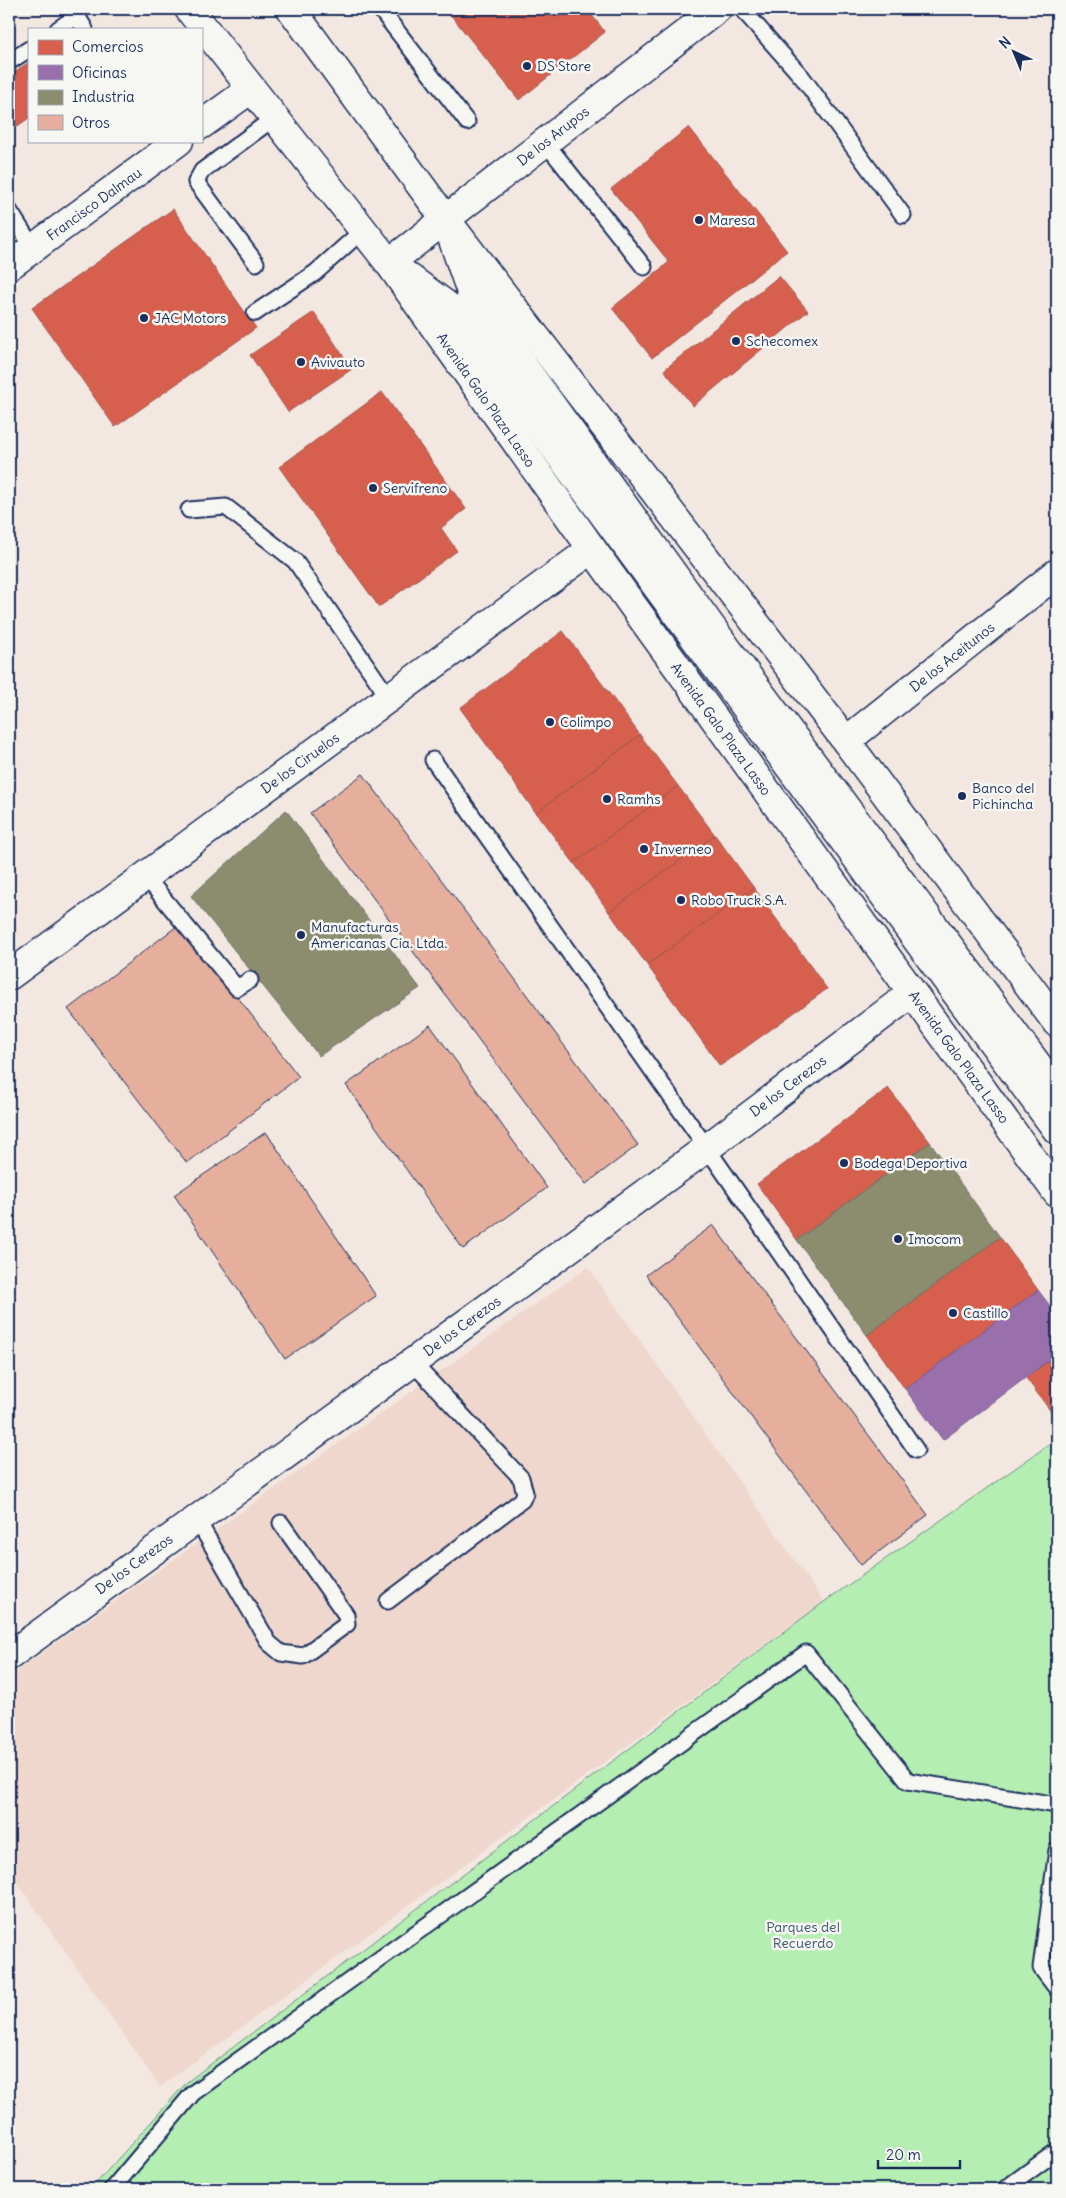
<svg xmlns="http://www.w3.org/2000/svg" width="1066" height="2198" font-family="Delius,sans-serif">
  <rect width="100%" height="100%" fill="#f3e8e1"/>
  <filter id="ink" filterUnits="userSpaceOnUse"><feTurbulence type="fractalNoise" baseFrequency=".02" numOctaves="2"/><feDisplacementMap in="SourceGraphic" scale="10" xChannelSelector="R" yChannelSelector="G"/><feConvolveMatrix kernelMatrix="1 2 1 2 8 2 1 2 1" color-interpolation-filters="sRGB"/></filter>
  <g filter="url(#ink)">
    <!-- built -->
    <polygon fill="#efd7cd" points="588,1267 824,1602 160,2087 9,1871 9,1676"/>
    <!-- green -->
    <polygon fill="#b5eeb2" stroke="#688e88" points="1057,1439 1057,2189 91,2189 187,2082 824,1602"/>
    <!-- shops -->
    <g fill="#d6604d" stroke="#9e5152">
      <polygon points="446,9 587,9 605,32 519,100"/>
      <polygon points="29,62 29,118 9,132 9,76"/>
      <polygon points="689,127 787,251 652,358 612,308 669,262 611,189"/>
      <polygon points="173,209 256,328 115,427 32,308"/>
      <polygon points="779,276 808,311 693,406 664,370"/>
      <polygon points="314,312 352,369 288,412 250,355"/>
      <polygon points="382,392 466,509 441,528 457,551 379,607 279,467"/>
      <polygon points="563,631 640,735 536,813 460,708"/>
      <polygon points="640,735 678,786 574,863 536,813"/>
      <polygon points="678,786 715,835 609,912 574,863"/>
      <polygon points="715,835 754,888 647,965 609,912"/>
      <polygon points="754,888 827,989 720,1066 647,965"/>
      <polygon points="888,1088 930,1142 797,1240 757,1184"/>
      <polygon points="1000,1237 1038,1290 905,1389 867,1335"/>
      <polygon points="1057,1354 1057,1409 1052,1413 1026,1378"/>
    </g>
    <!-- offices -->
    <polygon fill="#9970ab" stroke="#735c94" points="1038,1290 1057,1315 1057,1354 943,1440 905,1389"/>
    <!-- industry -->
    <g fill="#8c8c6e" stroke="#6a7069">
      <polygon points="286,810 420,988 319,1056 191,896"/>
      <polygon points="930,1142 1000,1237 867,1335 797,1240"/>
    </g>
    <!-- building -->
    <g fill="#e5ae9d" stroke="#1b2f5e">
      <polygon points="363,774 638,1145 586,1184 310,813"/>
      <polygon points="181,923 299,1077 187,1163 68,1009"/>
      <polygon points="430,1025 547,1188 463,1249 346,1085"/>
      <polygon points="266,1132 376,1296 285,1359 174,1195"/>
      <polygon points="713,1225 928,1515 861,1565 646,1275"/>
    </g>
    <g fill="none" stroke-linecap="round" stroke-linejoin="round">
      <defs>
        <g id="lane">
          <polyline points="380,9 467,122"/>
          <polyline points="742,9 802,77 903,215"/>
          <polyline points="77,16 85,29"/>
          <polyline points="58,29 77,16 82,9"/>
          <polyline points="9,62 29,49"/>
          <polyline points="545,142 644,267"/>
          <polyline points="9,210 33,248"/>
          <polyline points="256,263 196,182 202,171 274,118"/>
          <polyline points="255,313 315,273 363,230"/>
          <polyline points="189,510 226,507 295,561 389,698"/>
          <polyline points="433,760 707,1148 916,1450"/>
          <polyline points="145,876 237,988 250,980"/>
          <polyline points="196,1518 269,1643 281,1653 303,1656 347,1624 346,1615 281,1523"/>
          <polyline points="388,1601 522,1500 525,1493 521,1478 412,1362"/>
          <polyline points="1057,1850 1041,1968 1057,1989"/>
          <polyline points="112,2189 193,2093 806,1653 908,1781 1057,1805"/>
          <polyline points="1005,2189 1057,2151"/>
        </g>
        <g id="street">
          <polyline points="846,741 1057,573"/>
          <polyline points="9,976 592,549"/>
          <polyline points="9,1656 707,1148 912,993"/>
        </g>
        <g id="secondary">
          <polyline points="717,9 389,263 592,549 1057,1193"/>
          <polyline points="201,125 251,89"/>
          <polyline points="450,225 846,741 1057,1023"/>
          <polyline points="9,266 179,141"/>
        </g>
        <g id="primary">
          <polyline points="189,9 389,263 453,310 1057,1130"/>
          <polyline points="291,9 446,220 472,295 720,639 1057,1091"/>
        </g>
      </defs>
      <!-- lane casing -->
      <use href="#lane" stroke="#1b2f5e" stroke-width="19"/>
      <!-- street casing -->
      <use href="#street" stroke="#1b2f5e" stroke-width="31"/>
      <!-- secondary casing -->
      <use href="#secondary" stroke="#1b2f5e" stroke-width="31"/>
      <!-- primary casing -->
      <use href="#primary" stroke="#1b2f5e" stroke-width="31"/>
      <!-- lane -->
      <use href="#lane" stroke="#f6f6f2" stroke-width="15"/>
      <!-- street -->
      <use href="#street" stroke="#f6f6f2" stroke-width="28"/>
      <!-- secondary -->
      <use href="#secondary" stroke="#f6f6f2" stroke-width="28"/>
      <!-- primary -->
      <use href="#primary" stroke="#f6f6f2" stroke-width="28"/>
    </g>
  </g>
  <!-- markers -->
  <g fill="#1b2f5e" stroke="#f6f6f2" stroke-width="2">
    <circle cx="527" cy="66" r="5"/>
    <circle cx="699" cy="220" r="5"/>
    <circle cx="144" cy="318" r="5"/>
    <circle cx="736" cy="341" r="5"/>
    <circle cx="301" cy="362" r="5"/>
    <circle cx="373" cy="488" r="5"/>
    <circle cx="550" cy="722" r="5"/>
    <circle cx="962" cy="796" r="5"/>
    <circle cx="607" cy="799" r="5"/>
    <circle cx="644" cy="849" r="5"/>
    <circle cx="681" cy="900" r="5"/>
    <circle cx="301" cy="935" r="5"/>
    <circle cx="844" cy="1163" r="5"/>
    <circle cx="898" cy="1239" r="5"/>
    <circle cx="953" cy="1313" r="5"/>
  </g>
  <g text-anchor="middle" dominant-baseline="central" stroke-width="5" stroke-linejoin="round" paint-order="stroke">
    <!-- poi labels -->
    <g font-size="14" fill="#1b2f5e" stroke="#f6f6f2" text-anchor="start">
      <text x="537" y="66">DS Store</text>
      <text x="709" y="220">Maresa</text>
      <text x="154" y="318">JAC Motors</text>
      <text x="746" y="341">Schecomex</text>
      <text x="311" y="362">Avivauto</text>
      <text x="383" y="488">Servifreno</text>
      <text x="560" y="722">Colimpo</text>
      <text x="972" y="788">Banco del<tspan x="972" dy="16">Pichincha</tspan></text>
      <text x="617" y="799">Ramhs</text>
      <text x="654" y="849">Inverneo</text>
      <text x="691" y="900">Robo Truck S.A.</text>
      <text x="311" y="927">Manufacturas<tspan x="311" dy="16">Americanas Cía. Ltda.</tspan></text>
      <text x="854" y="1163">Bodega Deportiva</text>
      <text x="908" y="1239">Imocom</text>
      <text x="963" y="1313">Castillo</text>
    </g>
    <!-- street labels -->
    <g font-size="14" fill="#1b2f5e" stroke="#f6f6f2">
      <text transform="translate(553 136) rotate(-38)">De los Arupos</text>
      <text transform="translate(94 204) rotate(-36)">Francisco Dalmau</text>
      <text transform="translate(486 400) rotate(55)">Avenida Galo Plaza Lasso</text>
      <text transform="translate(952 657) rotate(-38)">De los Aceitunos</text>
      <text transform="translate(721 729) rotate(54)">Avenida Galo Plaza Lasso</text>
      <text transform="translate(300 763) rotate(-36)">De los Ciruelos</text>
      <text transform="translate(959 1057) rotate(54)">Avenida Galo Plaza Lasso</text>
      <text transform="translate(788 1086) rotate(-37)">De los Cerezos</text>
      <text transform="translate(462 1326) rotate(-36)">De los Cerezos</text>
      <text transform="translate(134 1564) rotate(-36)">De los Cerezos</text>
    </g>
    <!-- park labels -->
    <g font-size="14" fill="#3a556f" stroke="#f6f6f2">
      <text x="803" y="1927">Parques del<tspan x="803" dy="16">Recuerdo</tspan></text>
    </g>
  </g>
  <!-- margin -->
  <rect width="1066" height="2198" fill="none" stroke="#f6f6f2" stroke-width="30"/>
  <rect x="15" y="15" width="1036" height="2168" fill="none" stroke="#1b2f5e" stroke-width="2" filter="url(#ink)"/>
  <!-- legend -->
  <rect x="28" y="28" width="175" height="115" fill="#f6f6f2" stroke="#9ea6b7"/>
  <rect x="38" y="40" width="25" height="15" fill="#d6604d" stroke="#9ea6b7"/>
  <text x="72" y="52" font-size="15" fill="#1b2f5e">Comercios</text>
  <rect x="38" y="65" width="25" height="15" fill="#9970ab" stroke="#9ea6b7"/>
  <text x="72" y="78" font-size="15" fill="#1b2f5e">Oficinas</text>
  <rect x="38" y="90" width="25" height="15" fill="#8c8c6e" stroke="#9ea6b7"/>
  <text x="72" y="102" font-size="15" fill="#1b2f5e">Industria</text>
  <rect x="38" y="115" width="25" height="15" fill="#e5ae9d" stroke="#9ea6b7"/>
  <text x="72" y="128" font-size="15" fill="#1b2f5e">Otros</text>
  <!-- north arrow -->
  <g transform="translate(1014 52) rotate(316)" stroke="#f6f6f2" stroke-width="4" paint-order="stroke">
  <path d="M0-4L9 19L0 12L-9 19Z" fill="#1b2f5e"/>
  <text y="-8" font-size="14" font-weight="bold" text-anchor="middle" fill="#1b2f5e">N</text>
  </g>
  <!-- scale -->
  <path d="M878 2160v8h82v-8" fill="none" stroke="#1b2f5e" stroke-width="2.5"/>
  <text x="886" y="2160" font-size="15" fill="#1b2f5e" stroke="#f6f6f2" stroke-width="4" paint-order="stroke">20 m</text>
</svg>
